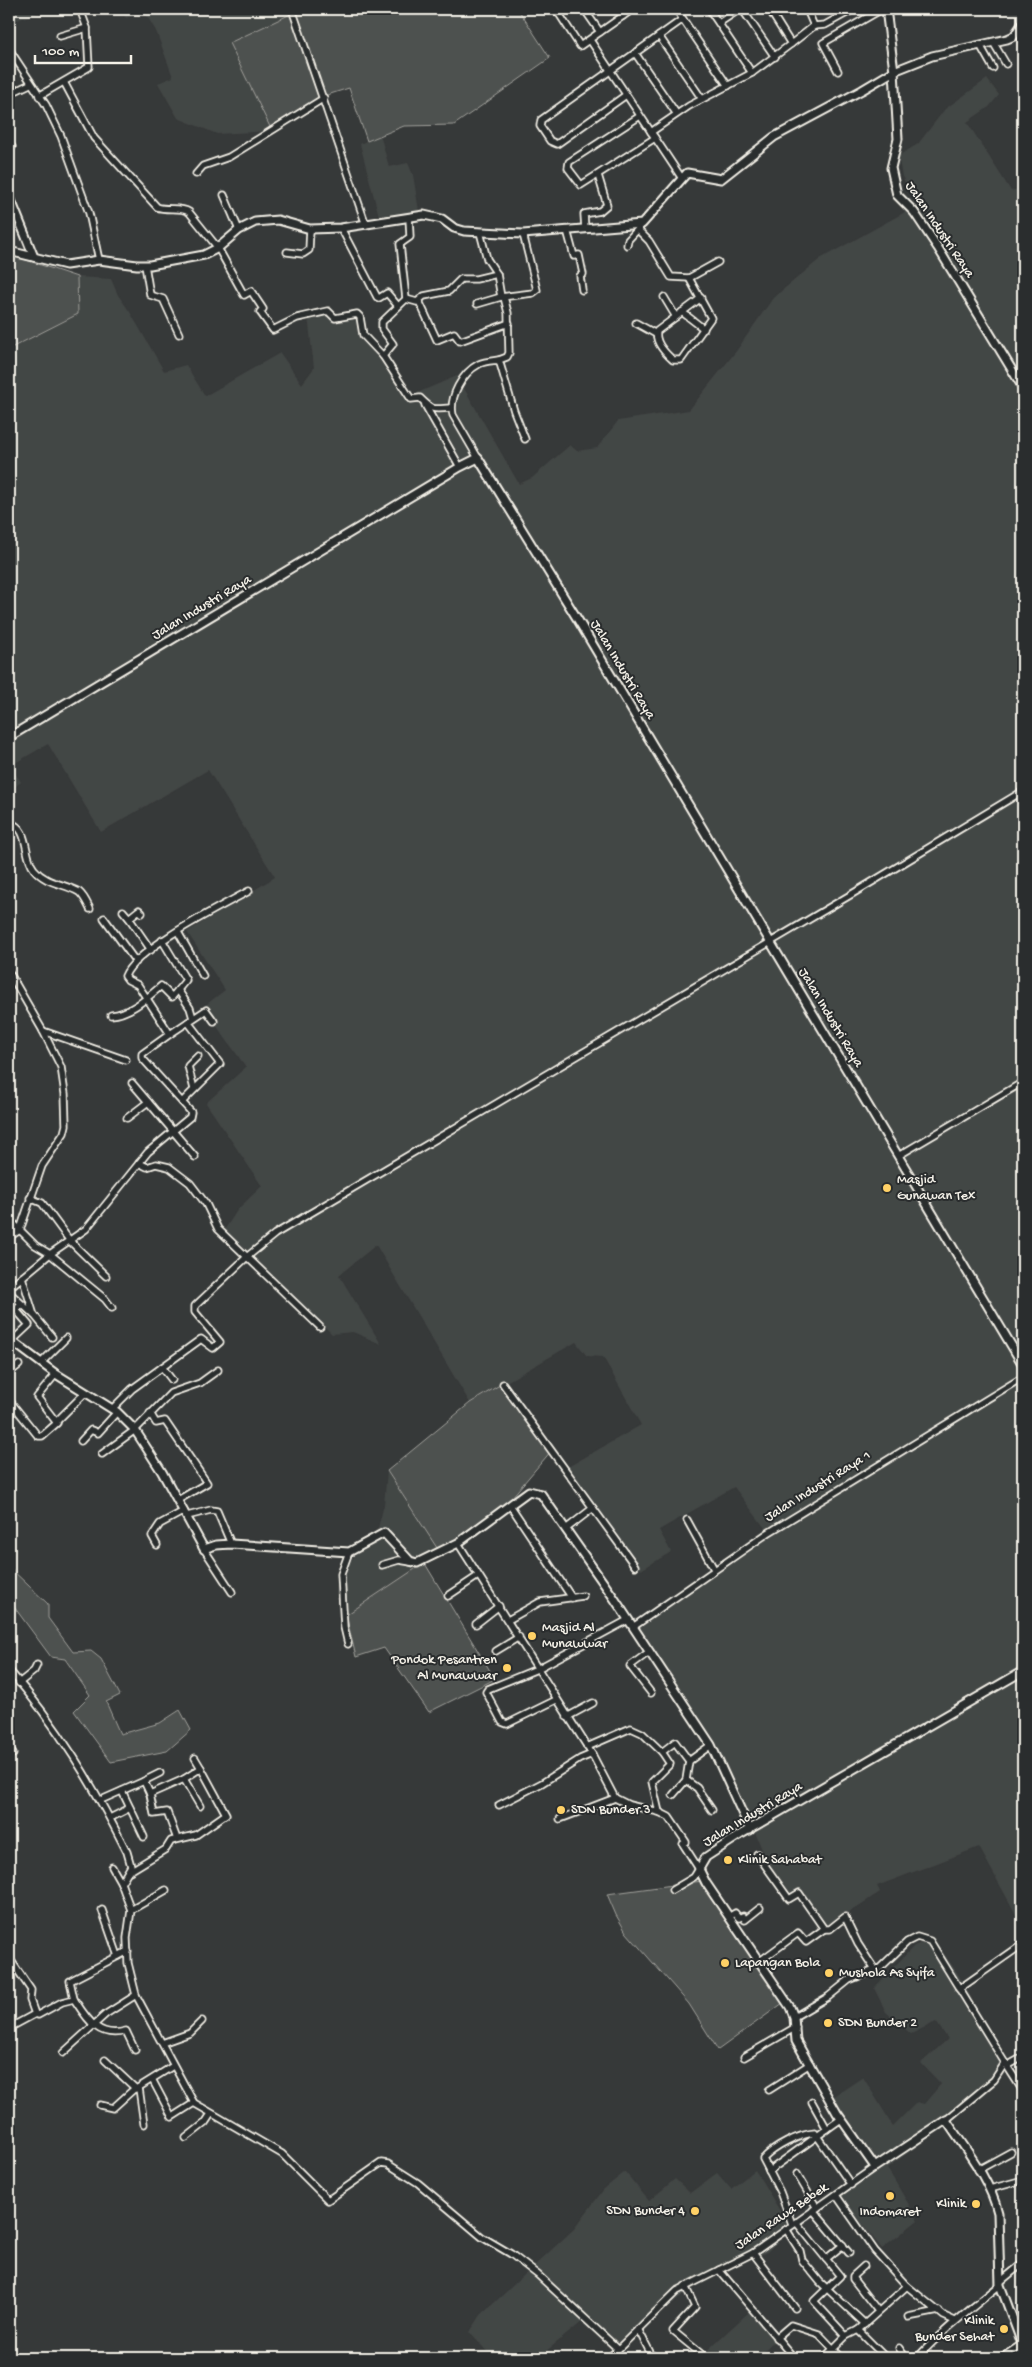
<svg xmlns="http://www.w3.org/2000/svg" width="1032" height="2367" font-family="'Gochi Hand',sans-serif">
  <rect width="100%" height="100%" fill="#363939"/>
  <filter id="ink" filterUnits="userSpaceOnUse"><feTurbulence type="fractalNoise" baseFrequency=".02" numOctaves="2"/><feDisplacementMap in="SourceGraphic" scale="10" xChannelSelector="R" yChannelSelector="G"/><feConvolveMatrix kernelMatrix="1 2 1 2 8 2 1 2 1" color-interpolation-filters="sRGB"/></filter>
  <g filter="url(#ink)">
    <!-- built -->
    <g fill="#434645">
      <polygon points="9,9 48,9 9,23"/>
      <polygon points="120,9 291,9 293,13 272,131 217,134 178,118 158,83 173,77 156,31 144,11 126,18"/>
      <polygon points="987,79 999,95 989,107 967,122 1011,191 1023,188 1023,1927 979,1847 877,1886 880,1892 825,1928 801,1891 791,1894 765,1857 737,1787 700,1718 672,1681 637,1623 768,1532 734,1487 659,1530 671,1552 641,1570 568,1467 641,1425 603,1357 587,1356 576,1342 470,1403 376,1245 339,1275 381,1344 353,1332 332,1334 249,1252 244,1257 221,1235 238,1209 262,1186 206,1103 246,1067 203,1007 225,990 187,932 275,877 208,770 101,832 48,744 10,766 21,782 9,791 9,349 78,314 77,277 111,279 118,295 130,312 164,371 186,365 205,396 280,353 302,384 314,368 308,316 328,310 334,319 358,314 362,334 410,396 457,376 519,484 532,478 570,445 577,451 597,448 618,421 689,410 737,350 773,298 820,259 916,206 902,176 898,156 918,144 945,109"/>
      <polygon points="380,134 389,167 408,163 413,175 419,211 380,220 360,144"/>
      <polygon points="387,1471 439,1551 415,1569 346,1615 336,1594 337,1577 378,1528 384,1505"/>
      <polygon points="933,1938 958,1974 1009,2066 936,2132 887,2168 918,2220 882,2249 836,2191 875,2164 833,2097 863,2077 893,2126 917,2102 924,2104 941,2084 921,2063 948,2039 936,2022 911,2034 886,2012 874,1988 914,1946"/>
      <polygon points="755,2170 791,2229 767,2252 713,2276 667,2306 618,2356 582,2322 545,2352 549,2358 494,2358 470,2332 481,2315 574,2229 604,2189 625,2172 649,2201 675,2179 690,2193 717,2173 731,2189"/>
      <polygon points="749,2312 775,2340 756,2358 702,2358 701,2356"/>
    </g>
    <!-- green -->
    <g fill="#4e514f" stroke="#a1a19c">
      <polygon points="291,9 518,9 550,58 454,125 404,126 367,141 349,88 321,97 272,131 229,43 293,13"/>
      <polygon points="14,256 77,277 78,314 9,349 9,258"/>
      <polygon points="503,1383 552,1450 495,1517 439,1551 387,1471 470,1403"/>
      <polygon points="424,1562 495,1679 429,1712 384,1648 356,1657 346,1615 415,1569"/>
      <polygon points="9,1567 48,1604 48,1618 73,1652 91,1651 101,1659 120,1695 106,1702 120,1734 160,1723 180,1710 191,1730 167,1751 111,1762 74,1711 90,1695 65,1659 51,1657 9,1600"/>
      <polygon points="702,1881 783,2003 718,2050 689,2004 626,1932 616,1915 607,1894"/>
    </g>
    <g fill="none" stroke-linecap="round" stroke-linejoin="round">
      <defs>
        <g id="minor">
          <polyline points="292,9 366,225"/>
          <polyline points="556,9 580,46 633,9"/>
          <polyline points="584,9 600,32"/>
          <polyline points="618,9 623,16"/>
          <polyline points="676,9 728,86"/>
          <polyline points="709,9 752,73"/>
          <polyline points="742,9 775,57"/>
          <polyline points="805,9 808,12 814,9"/>
          <polyline points="808,12 814,26"/>
          <polyline points="719,23 740,9"/>
          <polyline points="1019,30 1023,37"/>
          <polyline points="60,36 87,28"/>
          <polyline points="659,36 702,99"/>
          <polyline points="590,40 681,177"/>
          <polyline points="993,42 1006,64"/>
          <polyline points="791,44 814,26 825,25 854,9"/>
          <polyline points="980,45 993,68"/>
          <polyline points="9,49 46,105 61,136 89,213 99,260"/>
          <polyline points="635,53 676,113"/>
          <polyline points="838,71 823,43 882,9"/>
          <path d="M 64,82 L 94,138 L 157,207 C 167,211 180,206 189,212 L 218,248 L 244,295 L 251,291 L 263,309 L 260,312 L 273,330 L 297,318 L 328,311 L 335,318 L 357,314 L 360,317 L 363,335 L 383,356 L 411,399 L 420,398 C 432,410 432,410 451,408"/>
          <polyline points="9,94 30,84"/>
          <polyline points="626,95 557,144 550,141 540,126 541,120 683,19"/>
          <polyline points="39,96 89,67 87,28 80,9"/>
          <polyline points="640,116 569,162 568,168 581,185 655,138"/>
          <polyline points="651,132 689,106 752,73 791,44 769,9"/>
          <polyline points="9,147 12,147"/>
          <polyline points="196,174 203,166 229,157 324,98"/>
          <polyline points="224,195 239,230"/>
          <polyline points="341,228 377,297 379,298 387,293 398,306"/>
          <polyline points="585,229 584,214 600,211 607,205 598,175"/>
          <polyline points="567,230 574,256 579,255 583,274 580,276 582,290"/>
          <polyline points="638,230 649,241 671,277 689,278 718,262"/>
          <polyline points="480,232 487,259 497,274 501,297"/>
          <polyline points="627,245 628,240 639,228"/>
          <polyline points="287,252 303,254 309,250 310,229"/>
          <polyline points="145,265 150,295 163,299 179,334"/>
          <path d="M 689,278 L 711,318 L 681,360 L 673,360 C 665,353 654,342 657,331 L 701,298"/>
          <polyline points="664,297 676,317"/>
          <polyline points="406,299 400,244 410,237 409,217"/>
          <polyline points="419,301 437,340 454,333 460,341 509,323"/>
          <polyline points="477,304 501,297 533,293 537,290 523,234"/>
          <polyline points="682,312 704,329"/>
          <polyline points="636,323 656,334"/>
          <polyline points="383,356 393,344 382,329 382,322 406,299 417,302 424,296 449,291 461,279 476,279 497,274"/>
          <polyline points="499,360 507,357 509,353 508,313 504,297"/>
          <polyline points="425,405 460,467"/>
          <path d="M 478,458 L 453,415 C 449,397 462,373 479,364 C 485,361 492,361 499,360 L 514,411 L 525,439"/>
          <path d="M 9,823 C 30,827 23,856 34,869 C 46,884 63,883 79,892 C 84,896 87,903 90,909"/>
          <polyline points="123,911 129,918"/>
          <polyline points="142,913 139,910 129,918 151,950"/>
          <polyline points="104,918 136,962"/>
          <polyline points="178,932 203,976"/>
          <polyline points="9,972 43,1031 61,1067 65,1094 66,1125 64,1133 42,1166 20,1230"/>
          <polyline points="178,990 190,1008 193,1018"/>
          <path d="M 111,1015 C 130,1014 147,998 161,986 L 172,997 L 186,980 L 162,940"/>
          <polyline points="43,1031 126,1060"/>
          <polyline points="170,1034 206,1010 214,1021"/>
          <polyline points="132,1083 195,1157"/>
          <polyline points="194,1089 188,1066 198,1056"/>
          <polyline points="182,1102 220,1064 188,1022"/>
          <polyline points="127,1118 148,1102"/>
          <polyline points="898,1156 1023,1082"/>
          <polyline points="139,1163 147,1167 156,1164 169,1167 190,1183 206,1204 218,1229 320,1327"/>
          <polyline points="30,1198 42,1203 70,1241 106,1276"/>
          <polyline points="9,1219 35,1245 50,1254 105,1299 112,1308"/>
          <polyline points="9,1237 20,1230"/>
          <polyline points="22,1277 34,1315"/>
          <path d="M 9,1288 L 50,1254 L 86,1229 L 148,1152 L 190,1117 L 191,1112 L 142,1058 L 142,1054 L 170,1034 L 138,985 L 128,980 L 125,976 C 135,949 222,906 249,891"/>
          <polyline points="9,1292 35,1316 52,1337"/>
          <polyline points="9,1317 16,1310"/>
          <polyline points="12,1341 29,1325 16,1310 21,1304"/>
          <polyline points="9,1350 16,1344"/>
          <polyline points="41,1363 66,1338"/>
          <polyline points="162,1367 172,1380"/>
          <polyline points="9,1373 19,1365"/>
          <polyline points="503,1384 635,1566"/>
          <polyline points="9,1400 38,1436 42,1436 57,1423 37,1397 56,1374"/>
          <polyline points="112,1409 132,1389 201,1339 213,1348 220,1342 195,1312 195,1306 248,1256 275,1234 852,894 1023,791"/>
          <polyline points="150,1413 156,1423 165,1421 207,1483 178,1500"/>
          <polyline points="56,1422 85,1393"/>
          <polyline points="81,1441 91,1430 98,1433 117,1412"/>
          <polyline points="102,1454 135,1430 171,1393 200,1383 218,1370"/>
          <polyline points="510,1505 572,1598"/>
          <polyline points="187,1516 211,1510 217,1511 231,1544"/>
          <polyline points="687,1520 714,1569"/>
          <polyline points="566,1529 593,1508"/>
          <polyline points="458,1543 592,1754 615,1798 629,1805 659,1812 669,1817 686,1842 683,1844 699,1869 694,1877 672,1890"/>
          <polyline points="157,1545 152,1536 160,1524 184,1511"/>
          <polyline points="204,1549 232,1592"/>
          <polyline points="382,1565 399,1560 411,1562"/>
          <polyline points="448,1596 478,1576"/>
          <polyline points="508,1620 540,1602 583,1596"/>
          <polyline points="476,1624 499,1606"/>
          <polyline points="633,1627 768,1533 1023,1377"/>
          <polyline points="348,1644 344,1627 341,1574 349,1552"/>
          <polyline points="496,1651 519,1637"/>
          <polyline points="649,1652 630,1666 651,1693"/>
          <path d="M 9,1670 C 58,1726 94,1786 127,1852 L 131,1866 L 121,1883 L 131,1910 L 127,1938 L 128,1963 L 136,1995 L 194,2103 L 282,2154 L 328,2200 L 381,2163 L 388,2164 L 418,2183 L 482,2237 L 511,2254 L 538,2275 L 618,2349"/>
          <polyline points="19,1683 34,1671 37,1665"/>
          <polyline points="556,1700 507,1724 502,1722 486,1692 488,1689 537,1669 628,1620"/>
          <polyline points="567,1717 593,1703"/>
          <polyline points="711,1745 689,1761 686,1780 697,1788 712,1810"/>
          <polyline points="587,1747 631,1728 642,1733 662,1752"/>
          <polyline points="9,1748 13,1754"/>
          <polyline points="195,1758 201,1768"/>
          <polyline points="144,1781 160,1773"/>
          <polyline points="122,1791 144,1837"/>
          <polyline points="150,1794 154,1814 167,1812 177,1839"/>
          <polyline points="673,1795 686,1780"/>
          <polyline points="101,1800 144,1781 150,1794 184,1779 200,1806"/>
          <polyline points="499,1805 542,1783 580,1759 592,1754"/>
          <polyline points="659,1812 652,1782 670,1764 662,1752 675,1742 689,1761"/>
          <polyline points="110,1818 130,1808"/>
          <polyline points="560,1819 615,1798"/>
          <polyline points="757,1854 789,1899 799,1893 824,1929 830,1929 845,1917 858,1944 875,1970"/>
          <polyline points="112,1867 121,1883"/>
          <polyline points="130,1871 166,1849 171,1841 196,1835 226,1814 201,1768 184,1779"/>
          <polyline points="102,1910 118,1956"/>
          <polyline points="131,1910 166,1890"/>
          <polyline points="730,1916 735,1913 739,1918 743,1916 745,1920 760,1908"/>
          <polyline points="9,1961 12,1962 31,1990 30,2000 35,2014 38,2015 62,2002 74,1999 70,1981 128,1951"/>
          <polyline points="760,1961 798,1933 806,1942 824,1929"/>
          <polyline points="959,1989 1023,1944"/>
          <path d="M 74,1999 C 87,2019 98,2039 126,2031 L 135,2050"/>
          <polyline points="794,2017 828,1997 849,1980 880,1968 907,1942 917,1937 930,1941 1005,2063 994,2080 946,2120"/>
          <polyline points="9,2028 35,2014"/>
          <polyline points="162,2043 190,2033 202,2021"/>
          <polyline points="63,2053 106,2014 136,1995"/>
          <polyline points="744,2057 796,2027"/>
          <polyline points="105,2060 136,2089 173,2066"/>
          <polyline points="1005,2063 1023,2091"/>
          <polyline points="1007,2066 1023,2057"/>
          <polyline points="153,2081 172,2117 194,2103"/>
          <polyline points="139,2088 144,2124"/>
          <polyline points="769,2090 810,2064"/>
          <polyline points="812,2102 827,2129 841,2119"/>
          <polyline points="100,2105 113,2108 134,2089"/>
          <polyline points="186,2138 205,2123 211,2114"/>
          <polyline points="978,2170 1011,2152"/>
          <polyline points="769,2171 827,2129"/>
          <polyline points="797,2174 817,2208"/>
          <polyline points="990,2189 1023,2180"/>
          <polyline points="836,2195 875,2251 907,2286 944,2316 955,2321"/>
          <polyline points="813,2210 849,2253"/>
          <polyline points="796,2222 840,2276 814,2301 846,2336"/>
          <path d="M 792,2224 L 780,2192 L 763,2159 C 774,2147 799,2134 815,2133 L 851,2185"/>
          <polyline points="786,2229 800,2251 802,2260 820,2282 865,2324"/>
          <polyline points="753,2253 795,2308"/>
          <polyline points="826,2259 843,2245"/>
          <polyline points="864,2266 853,2276 853,2279 878,2311"/>
          <polyline points="719,2270 794,2358"/>
          <polyline points="1000,2282 1023,2263"/>
          <polyline points="685,2286 695,2307 673,2331 706,2358"/>
          <polyline points="908,2317 939,2311"/>
          <polyline points="638,2329 653,2358"/>
          <polyline points="858,2330 886,2358"/>
          <polyline points="776,2338 791,2325 819,2334 842,2358"/>
          <polyline points="899,2348 906,2358"/>
          <polyline points="609,2358 677,2291 753,2253 875,2167"/>
          <polyline points="824,2358 846,2336 858,2330 907,2286"/>
          <path d="M 917,2358 C 943,2330 971,2309 1000,2285"/>
          <polyline points="1001,2358 1022,2344"/>
        </g>
        <g id="tertiary">
          <polyline points="886,9 894,71 898,139 891,168 897,195 914,212 938,248 1023,388"/>
          <polyline points="9,195 34,257"/>
          <polyline points="9,251 66,265 99,260 137,265 150,265 204,255 218,248 239,230 255,222 278,220 310,229 341,228 424,215 442,219 454,228 464,231 523,234 642,224 687,173 721,179 774,137 862,90 894,71 932,56 1007,39 1014,36 1023,23"/>
          <polyline points="9,737 460,467 478,458 578,620 1023,1365"/>
          <polyline points="9,1339 56,1374 117,1412 135,1430 162,1472 204,1549 216,1545 231,1544 349,1552 384,1533 410,1561 417,1563 458,1543 529,1491 541,1494 614,1598 711,1745 750,1830"/>
          <path d="M 1023,1671 L 743,1833 L 706,1857 L 699,1869 L 706,1883 L 790,2007 L 794,2017 L 796,2041 L 837,2113 L 875,2167 L 946,2120 C 965,2149 990,2179 998,2213 L 1000,2285 L 1023,2346"/>
        </g>
      </defs>
      <!-- minor casing -->
      <use href="#minor" stroke="#f4f1e8" stroke-width="9"/>
      <!-- tertiary casing -->
      <use href="#tertiary" stroke="#f4f1e8" stroke-width="11"/>
      <!-- minor -->
      <use href="#minor" stroke="#2a2d2e" stroke-width="5.5"/>
      <!-- tertiary -->
      <use href="#tertiary" stroke="#2a2d2e" stroke-width="7"/>
    </g>
  </g>
  <!-- markers -->
  <g fill="#ffd166" stroke="#2a2d2e" stroke-width="2">
    <circle cx="887" cy="1188" r="5"/>
    <circle cx="532" cy="1636" r="5"/>
    <circle cx="507" cy="1668" r="5"/>
    <circle cx="561" cy="1810" r="5"/>
    <circle cx="728" cy="1860" r="5"/>
    <circle cx="725" cy="1963" r="5"/>
    <circle cx="829" cy="1973" r="5"/>
    <circle cx="828" cy="2023" r="5"/>
    <circle cx="890" cy="2196" r="5"/>
    <circle cx="976" cy="2204" r="5"/>
    <circle cx="695" cy="2211" r="5"/>
    <circle cx="1004" cy="2329" r="5"/>
  </g>
  <g text-anchor="middle" dominant-baseline="central" stroke-width="4" stroke-linejoin="round" paint-order="stroke">
    <!-- street labels -->
    <g font-size="14" fill="#f4f1e8" stroke="#2a2d2e">
      <text transform="translate(939 230) rotate(56)">Jalan Industri Raya</text>
      <text transform="translate(202 608) rotate(-31)">Jalan Industri Raya</text>
      <text transform="translate(622 670) rotate(59)">Jalan Industri Raya</text>
      <text transform="translate(830 1018) rotate(59)">Jalan Industri Raya</text>
      <text transform="translate(818 1487) rotate(-32)">Jalan Industri Raya 1</text>
      <text transform="translate(753 1815) rotate(-31)">Jalan Industri Raya</text>
      <text transform="translate(782 2217) rotate(-34)">Jalan Rawa Bebek</text>
    </g>
    <!-- poi labels -->
    <g font-size="14" fill="#f4f1e8" stroke="#2a2d2e" text-anchor="start">
      <text x="897" y="1180">Masjid<tspan x="897" dy="16">Gunawan Tex</tspan></text>
      <text x="542" y="1628">Masjid Al<tspan x="542" dy="16">Munawwar</tspan></text>
      <text x="497" y="1660" text-anchor="end">Pondok Pesantren<tspan x="497" dy="16">Al Munawwar</tspan></text>
      <text x="571" y="1810">SDN Bunder 3</text>
      <text x="738" y="1860">Klinik Sahabat</text>
      <text x="735" y="1963">Lapangan Bola</text>
      <text x="839" y="1973">Mushola As Syifa</text>
      <text x="838" y="2023">SDN Bunder 2</text>
      <text x="966" y="2204" text-anchor="end">Klinik</text>
      <text x="685" y="2211" text-anchor="end">SDN Bunder 4</text>
      <text x="890" y="2212" text-anchor="middle">Indomaret</text>
      <text x="994" y="2321" text-anchor="end">Klinik<tspan x="994" dy="16">Bunder Sehat</tspan></text>
    </g>
  </g>
  <!-- margin -->
  <rect width="1032" height="2367" fill="none" stroke="#2a2d2e" stroke-width="30"/>
  <rect x="15" y="15" width="1002" height="2337" fill="none" stroke="#f4f1e8" stroke-width="2" filter="url(#ink)"/>
  <!-- scale -->
  <path d="M35 55v8h96v-8" fill="none" stroke="#f4f1e8" stroke-width="2.5"/>
  <text x="42" y="55" font-size="15" fill="#f4f1e8" stroke="#2a2d2e" stroke-width="4" paint-order="stroke">100 m</text>
</svg>
